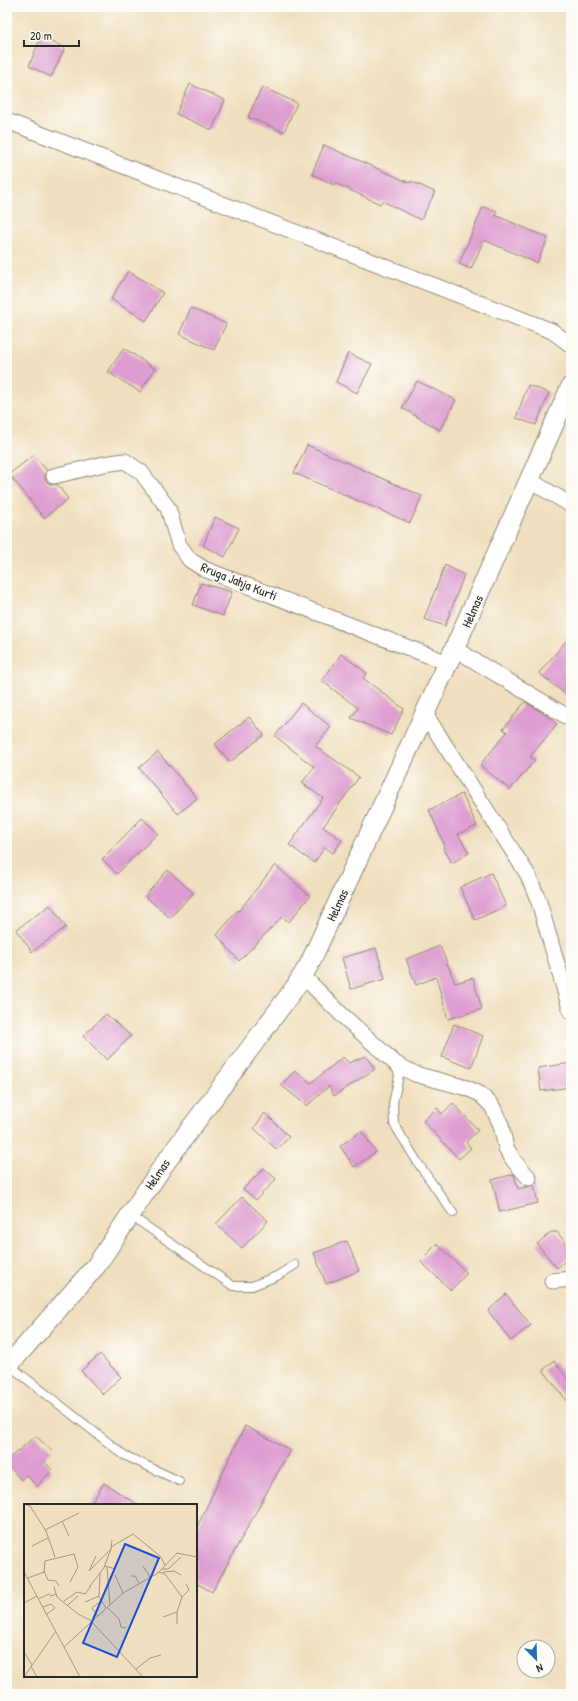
<svg xmlns="http://www.w3.org/2000/svg" width="578" height="1701" font-family="'Patrick Hand',sans-serif">
  <rect width="100%" height="100%" fill="#fdfcf7"/>
  <filter id="ink" filterUnits="userSpaceOnUse"><feTurbulence type="fractalNoise" baseFrequency=".025" numOctaves="2"/><feDisplacementMap in="SourceGraphic" scale="8" xChannelSelector="R" yChannelSelector="G"/><feConvolveMatrix kernelMatrix="1 2 1 2 8 2 1 2 1" color-interpolation-filters="sRGB"/></filter>
  <filter id="wash" filterUnits="userSpaceOnUse"><feTurbulence type="fractalNoise" baseFrequency=".012" numOctaves="4" result="noise"/><feDisplacementMap in="SourceGraphic" scale="16" xChannelSelector="R" yChannelSelector="G"/><feGaussianBlur stdDeviation="0.9" result="paint"/><feColorMatrix in="noise" values="0 0 0 0 0 0 0 0 0 0 0 0 0 0 0 0 0 1.4 0 .05"/><feComposite in="paint" operator="in"/></filter>
  <g filter="url(#wash)">
    <rect width="100%" height="100%" fill="#f0dfbe"/>
    <g id="blocks">
      <!-- building -->
      <g fill="#dd9dd0">
        <polygon points="41,37 65,48 51,77 29,66"/>
        <polygon points="190,84 225,100 212,130 176,114"/>
        <polygon points="262,87 297,103 284,132 248,117"/>
        <polygon points="324,145 410,183 411,181 435,192 421,220 382,201 380,204 335,183 334,185 312,174"/>
        <polygon points="483,207 497,211 495,215 548,238 537,263 484,240 471,269 459,264"/>
        <polygon points="128,271 163,293 146,321 111,299"/>
        <polygon points="191,308 226,324 214,350 179,334"/>
        <polygon points="124,348 155,369 140,392 108,372"/>
        <polygon points="348,353 372,364 357,393 336,382"/>
        <polygon points="417,381 456,400 440,430 402,408"/>
        <polygon points="528,385 549,393 536,425 516,418"/>
        <polygon points="307,445 422,496 410,523 294,473"/>
        <polygon points="34,455 47,471 45,478 47,482 52,485 57,484 68,499 44,518 9,474"/>
        <polygon points="215,517 239,528 225,557 203,546"/>
        <polygon points="445,565 464,575 445,626 424,619"/>
        <polygon points="201,583 232,592 223,616 193,605"/>
        <polygon points="571,635 571,699 539,673"/>
        <polygon points="341,654 367,673 363,678 404,709 391,735 351,718 358,708 322,681"/>
        <polygon points="525,702 545,714 557,724 530,757 535,760 510,790 480,765 507,732 503,729"/>
        <polygon points="301,703 331,727 315,746 359,777 323,827 342,840 333,853 325,847 314,863 289,845 323,798 302,783 314,767 275,736"/>
        <polygon points="249,717 264,735 230,762 215,744"/>
        <polygon points="158,752 197,798 178,814 139,768"/>
        <polygon points="462,794 477,826 458,834 469,853 452,863 443,847 445,846 429,810"/>
        <polygon points="142,818 158,833 117,874 102,859"/>
        <polygon points="275,865 310,896 289,922 282,917 239,961 217,935 238,910 239,911"/>
        <polygon points="168,870 193,893 170,918 145,896"/>
        <polygon points="491,873 506,906 475,920 460,887"/>
        <polygon points="50,905 66,927 32,952 16,930"/>
        <polygon points="440,946 455,983 473,978 482,1009 448,1019 436,977 416,985 406,959"/>
        <polygon points="376,948 385,979 351,989 342,958"/>
        <polygon points="106,1014 131,1036 107,1060 83,1036"/>
        <polygon points="454,1024 483,1036 471,1068 442,1057"/>
        <polygon points="365,1056 375,1069 334,1096 329,1086 307,1106 281,1085 295,1071 311,1083 343,1057 349,1063"/>
        <polygon points="571,1063 571,1087 541,1091 538,1068"/>
        <polygon points="453,1103 478,1130 466,1142 471,1148 459,1159 423,1121 437,1108 442,1114"/>
        <polygon points="265,1113 289,1137 277,1150 254,1128"/>
        <polygon points="361,1131 376,1152 354,1167 340,1146"/>
        <polygon points="264,1168 276,1179 256,1200 243,1189"/>
        <polygon points="514,1174 518,1189 534,1185 538,1203 500,1212 492,1180"/>
        <polygon points="242,1197 268,1221 242,1248 216,1224"/>
        <polygon points="551,1232 557,1232 571,1249 571,1256 557,1268 537,1244"/>
        <polygon points="347,1241 359,1271 326,1284 314,1253"/>
        <polygon points="437,1244 467,1273 451,1290 420,1261"/>
        <polygon points="506,1294 531,1325 511,1341 488,1311"/>
        <polygon points="100,1354 121,1377 103,1394 81,1371"/>
        <polygon points="554,1361 571,1383 571,1406 543,1370"/>
        <polygon points="245,1426 290,1450 212,1592 196,1583 196,1529"/>
        <polygon points="36,1436 52,1451 43,1460 52,1470 37,1486 26,1475 21,1480 7,1464 7,1460"/>
        <polygon points="104,1483 138,1505 90,1505"/>
      </g>
    </g>
  </g>
  <g filter="url(#ink)">
    <use href="#blocks" fill-opacity="0" stroke="#8e8574" stroke-width="1"/>
    <g fill="none" stroke-linecap="round" stroke-linejoin="round">
      <defs>
        <g id="service">
          <polyline points="396,1064 399,1076 393,1103 394,1124 418,1163 453,1213"/>
          <polyline points="130,1215 233,1286 252,1286 277,1276 295,1265"/>
          <polyline points="9,1365 124,1455 179,1481"/>
        </g>
        <g id="minor">
          <polyline points="7,121 552,331 571,345"/>
          <polyline points="54,476 104,464 125,461 141,472 168,508 179,545 190,560 204,569 448,663"/>
          <polyline points="529,480 571,505"/>
          <polyline points="455,649 571,719"/>
          <polyline points="425,714 528,875 539,902 571,1012"/>
          <polyline points="303,976 342,1015 396,1064 415,1074 467,1088 480,1094 492,1106 501,1125 506,1148 514,1161 529,1178"/>
          <polyline points="552,1281 571,1279"/>
        </g>
        <polyline id="tertiary" points="7,1367 96,1266 165,1163 294,989 309,965 448,663 571,386"/>
      </defs>
      <!-- service casing -->
      <use href="#service" stroke="#8e8574" stroke-width="10"/>
      <!-- minor casing -->
      <use href="#minor" stroke="#8e8574" stroke-width="17"/>
      <!-- tertiary casing -->
      <use href="#tertiary" stroke="#8e8574" stroke-width="21"/>
      <!-- service -->
      <use href="#service" stroke="#fff" stroke-width="8"/>
      <!-- minor -->
      <use href="#minor" stroke="#fff" stroke-width="15"/>
      <!-- tertiary -->
      <use href="#tertiary" stroke="#fff" stroke-width="19"/>
    </g>
  </g>
  <g text-anchor="middle" dominant-baseline="central" stroke-width="3" stroke-linejoin="round" paint-order="stroke">
    <!-- street labels -->
    <g font-size="13" fill="#2b2b2b" stroke="#fdfcf7">
      <text transform="translate(239 581) rotate(22)">Rruga Jahja Kurti</text>
      <text transform="translate(472 611) rotate(-66)">Helmas</text>
      <text transform="translate(337 905) rotate(-65)">Helmas</text>
      <text transform="translate(157 1174) rotate(-56)">Helmas</text>
    </g>
  </g>
  <!-- overview -->
  <g transform="translate(24 1504)">
    <rect width="173" height="173" fill="#f0dfbe"/>
    <path fill="none" stroke="#a19783" stroke-width="1" d="M 1,0 L 6,2 L 22,27 L 31,53M 38,17 L 45,32M 21,26 L 55,9M 8,42 L 24,34M 87,43 L 109,30 L 136,52 L 141,61M 72,52 L 65,67 L 87,45M 119,62 L 126,73M 80,63 L 87,45 L 88,36M 83,63 L 86,101M 138,65 L 144,65 L 157,53M 20,67 L 24,76 L 32,77 L 35,82M 0,68 L 56,173M 135,68 L 141,70 L 158,93 L 153,108 L 153,120M 139,68 L 150,67 L 157,71M 91,71 L 99,89M 107,72 L 111,72 L 115,79M 4,74 L 20,68 L 21,57 L 50,50 L 54,63 L 46,78M 30,83 L 33,93 L 54,110 L 66,116 L 119,173M 65,83 L 76,69M 158,93 L 165,86 L 162,80M 14,95 L 25,90 L 27,92 L 32,90M 40,97 L 53,88 L 61,90 L 67,82M 61,98 L 75,92M 0,99 L 13,92M 44,101 L 54,92M 19,103 L 27,100 L 31,104 L 23,110M 83,103 L 95,115 L 97,123 L 102,124M 82,104 L 75,93 L 76,69 L 81,62 L 92,65M 74,112 L 68,104 L 77,97M 139,113 L 153,108M 40,143 L 99,89 L 134,69 L 153,49 L 173,53M 0,148 L 8,161M 7,162 L 13,173M 112,165 L 126,154 L 137,151M 0,173 L 32,127"/>
    <path fill="#1d4ed8" fill-opacity="0.15" stroke="#1d4ed8" stroke-width="2" d="M 101,40 L 135,54 L 93,153 L 59,139 Z"/>
    <rect width="173" height="173" fill="none" stroke="#2b2b2b" stroke-width="2"/>
  </g>
  <!-- margin -->
  <rect width="578" height="1701" fill="none" stroke="#fdfcf7" stroke-width="24"/>
  <!-- north arrow -->
  <g transform="translate(536 1659) rotate(157)"><circle r="19" fill="#fdfcf7" stroke="#a9a8a5"/>
  <path d="M0-3L7 15L0 10L-7 15Z" fill="#1f6fb2"/>
  <text y="-6" font-size="11" font-weight="bold" text-anchor="middle" fill="#2b2b2b">N</text>
  </g>
  <!-- scale -->
  <path d="M24 40v6h55v-6" fill="none" stroke="#2b2b2b" stroke-width="2"/>
  <text x="30" y="40" font-size="12" fill="#2b2b2b" stroke="#fdfcf7" stroke-width="3" paint-order="stroke">20 m</text>
</svg>
